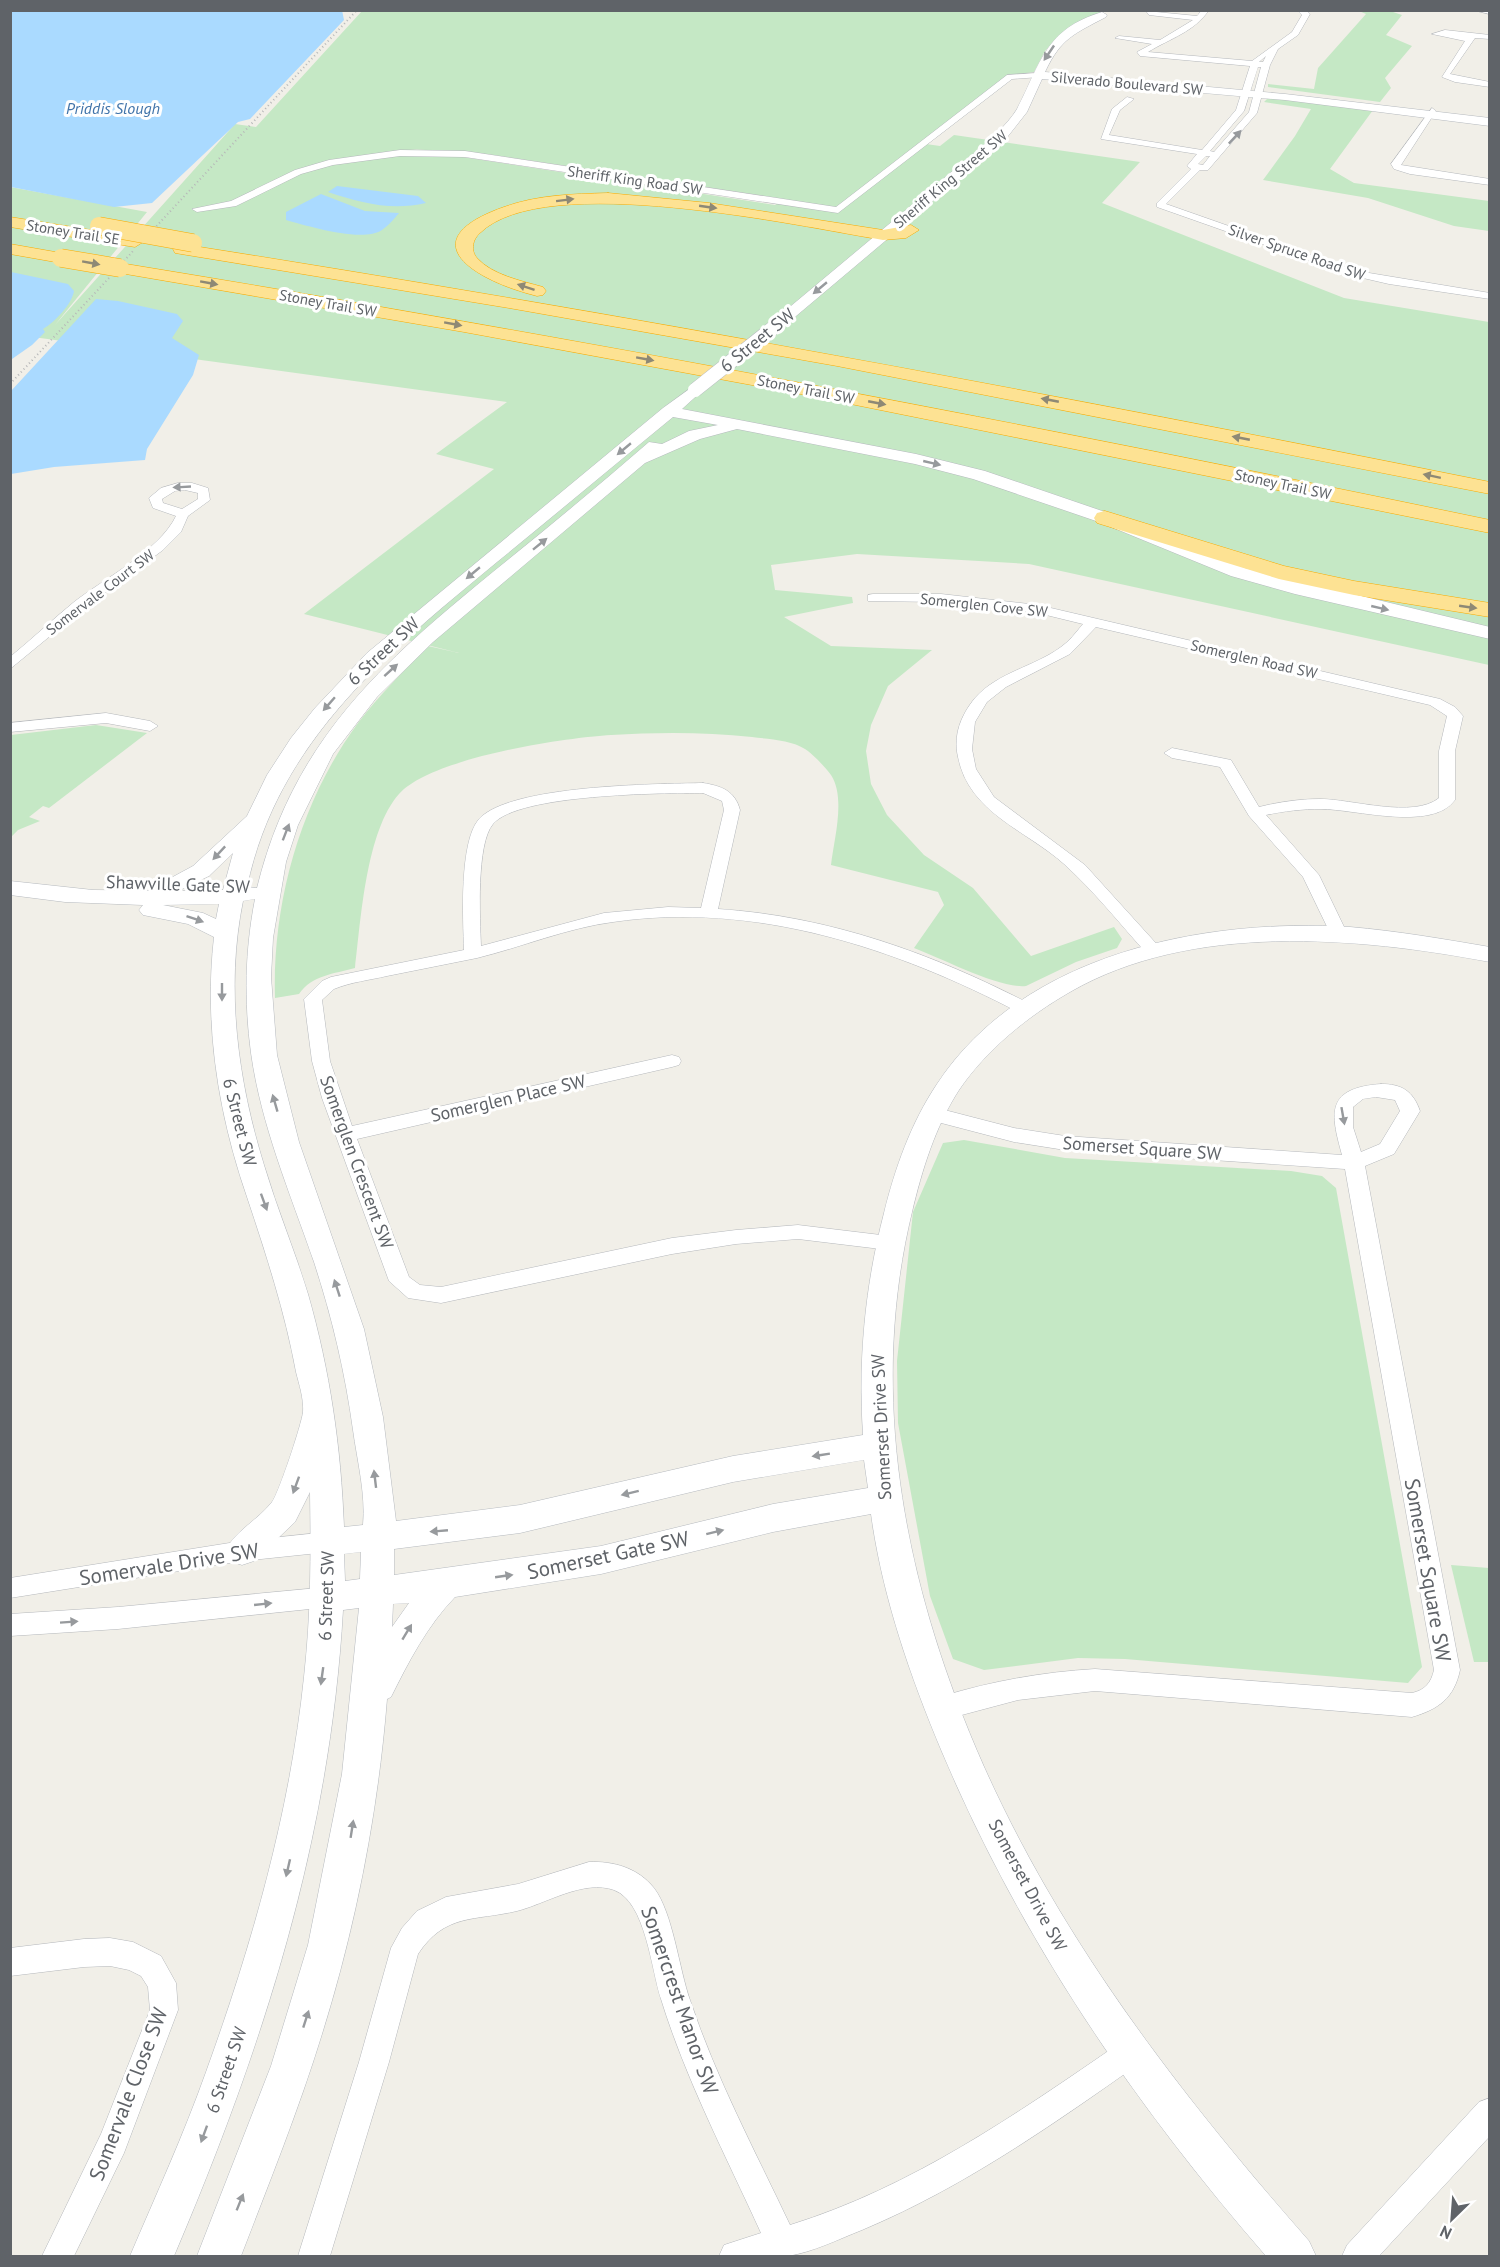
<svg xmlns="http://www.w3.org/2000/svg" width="1500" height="2267" font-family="'PT Sans',sans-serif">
  <rect width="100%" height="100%" fill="#f1efe8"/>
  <!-- green -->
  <g fill="#c5e8c5" fill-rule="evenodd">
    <path d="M 362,11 L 1103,11 L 1055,40 L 1045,51 L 1034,72 L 1013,75 L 926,144 L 940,146 L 954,135 L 1140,162 L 1102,203 L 1344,298 L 1489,322 L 1489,665 L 1029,564 L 857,554 L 771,565 L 775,590 L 852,597 L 853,603 L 784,617 L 831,646 L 932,650 L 888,686 L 871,725 L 866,751 L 871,784 L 887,815 L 924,855 L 973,888 L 1031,956 L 1114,927 L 1122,939 L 1117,948 L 1076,962 L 1026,986 C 1000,989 941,958 914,948 L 944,905 L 938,892 L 831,865 C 834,839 846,798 831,775 C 825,767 813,754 805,749 C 792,740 767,739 752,737 C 706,732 658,732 611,735 C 562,738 431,758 399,794 C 366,831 361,919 355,968 C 334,974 312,975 299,994 L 275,998 C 272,902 301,800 358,723 C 379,695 404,671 428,646 L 459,653 L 304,614 L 494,469 L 436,454 L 507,402 L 11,334 L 10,187 L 147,212 L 55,325 L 235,124 L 256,127 ZM 410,149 L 486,154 L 784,199 L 775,205 Z"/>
    <polygon points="1359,11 1390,11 1402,15 1386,35 1412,46 1385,78 1391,88 1380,102 1268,87 1268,84 1314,89 1318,68 1366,14"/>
    <polygon points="1267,99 1285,99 1373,110 1330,169 1354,183 1489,201 1489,231 1454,226 1368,198 1263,180 1295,136 1311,109 1264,102"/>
    <polygon points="96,725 147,733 49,808 43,806 29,817 40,821 18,830 11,837 11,735"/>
    <polygon points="964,1140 1065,1158 1291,1171 1322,1176 1336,1188 1422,1667 1408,1683 1125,1659 1078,1658 984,1670 953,1659 930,1596 898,1423 897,1361 913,1212 943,1143"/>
    <polygon points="1451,1565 1489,1568 1489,1662 1474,1662"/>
  </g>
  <!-- water -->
  <g fill="#aadaff">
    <polygon points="342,10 344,20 250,119 238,122 152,203 114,207 11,187 11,11"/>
    <path d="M 337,186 L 418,196 L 426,203 C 391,211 361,203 328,192 Z"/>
    <path d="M 321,194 L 365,211 L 399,213 C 394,219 388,226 382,230 C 362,243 308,226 286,220 L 286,212 Z"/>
    <path d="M 11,272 L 68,284 L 74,291 C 72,304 55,322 43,329 L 45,332 L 32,345 L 12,359 L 11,367 Z"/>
    <polygon points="96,299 118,301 177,314 183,321 172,338 199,355 193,375 147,449 145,460 54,467 11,474 11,391"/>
  </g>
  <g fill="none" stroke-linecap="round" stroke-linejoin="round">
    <defs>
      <g id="street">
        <path d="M 1202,10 L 1209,10 C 1194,32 1171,38 1148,52 L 1252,61 L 1292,32 L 1302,15 L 1297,10 L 1306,10 L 1310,14 L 1298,35 L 1278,49 L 1270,65 L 1257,113 L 1208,170 L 1200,170 L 1166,204 L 1357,271 L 1490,293 L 1490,299 L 1389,284 L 1350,275 L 1157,207 L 1157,203 L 1191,169 L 1187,166 L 1197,154 L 1101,139 L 1112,109 L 1127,97 L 1134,99 L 1120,110 L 1109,135 L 1202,150 L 1236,110 L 1250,66 L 1140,56 L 1137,52 L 1152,44 L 1115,38 L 1119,36 L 1160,40 L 1193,20 L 1149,15 L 1146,11 L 1197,16 ZM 1266,56 L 1263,62 L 1259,62 L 1260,61 ZM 1258,67 L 1261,67 L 1249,112 L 1214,152 L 1210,151 L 1244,111 ZM 1206,156 L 1210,156 L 1203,165 L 1198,164 Z"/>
        <polygon points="1473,10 1490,10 1490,14"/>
        <polygon points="1445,30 1490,35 1490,39 1475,38 1450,74 1490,82 1490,87 1455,82 1442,77 1465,41 1432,34"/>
        <polygon points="1037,73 1040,77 1012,79 838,213 465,157 400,156 333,165 301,174 236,206 197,212 192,209 231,201 295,170 329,160 400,150 465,151 836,207 1007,75"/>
        <polygon points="1432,108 1436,111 1401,165 1490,179 1490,185 1410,174 1394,169 1391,164"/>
        <path d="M 178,483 L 192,483 L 208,488 L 210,500 L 188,516 L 181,532 L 163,550 L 83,609 L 10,669 L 10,657 C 32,639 52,620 74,602 C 105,578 159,551 176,516 L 153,508 L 149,498 L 161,488 ZM 185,490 L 198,493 L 198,499 L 182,509 L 163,503 L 162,499 L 175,491 Z"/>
        <path d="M 873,594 L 941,594 L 1038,605 L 1440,699 L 1455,707 L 1463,716 L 1455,751 L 1455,800 C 1432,832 1355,809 1321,809 C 1303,809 1284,811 1266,815 L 1319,875 L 1347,933 L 1344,937 L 1332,937 L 1303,877 L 1249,816 L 1220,767 L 1172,758 L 1164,753 L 1172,748 L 1231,760 L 1259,807 C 1279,802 1300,799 1320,799 C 1352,799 1413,819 1439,798 L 1439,751 L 1447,716 L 1430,705 L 1096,627 L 1070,654 L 1006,687 L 987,702 L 975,722 L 972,749 L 976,769 L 994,797 L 1085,865 L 1163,951 L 1154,956 L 1148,955 C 1120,924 1095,892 1064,864 C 1026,830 969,813 958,757 C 953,735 961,715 975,698 C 998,672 1034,667 1061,647 C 1070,641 1076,632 1083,624 L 1038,613 L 941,602 L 868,601 L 868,595 Z"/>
        <polygon points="106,713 150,721 158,726 150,731 106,723 10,732 10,723"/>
        <path d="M 703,783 C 722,786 735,791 740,810 L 718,909 C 829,916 934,954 1032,1005 L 1035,1009 L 1026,1015 L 1020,1013 C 896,948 754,901 613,922 C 567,928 522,947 477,958 C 447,964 417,970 387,976 C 370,980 351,982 334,989 L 322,1000 L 330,1061 L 352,1126 L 672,1055 L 679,1057 L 681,1061 L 679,1065 L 672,1067 L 357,1139 L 409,1277 L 420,1285 L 441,1287 L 672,1238 L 736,1230 L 798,1225 L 889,1236 L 896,1238 L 899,1243 L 896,1248 L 889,1250 L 798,1239 L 736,1244 L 672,1254 L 441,1303 L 408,1298 L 389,1281 L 322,1098 L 312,1061 L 304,999 L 322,981 L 331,977 L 464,950 C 463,919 459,842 479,819 C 510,785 656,784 703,783 ZM 703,793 L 722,801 L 724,810 L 701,908 L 668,907 L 604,913 L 481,946 C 480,919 476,844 493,824 C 518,794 663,793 703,793 Z"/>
        <path d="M 1381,1084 C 1402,1084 1413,1091 1420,1111 L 1394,1154 L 1365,1166 L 1460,1670 C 1454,1698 1439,1709 1412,1717 L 1095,1691 L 1018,1700 L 943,1720 L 934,1716 L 930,1708 L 934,1700 L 943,1696 C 993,1681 1043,1672 1095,1669 L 1412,1693 C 1425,1690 1431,1683 1434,1670 L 1345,1169 L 1065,1150 L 1014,1142 L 926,1119 L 923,1114 L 926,1109 L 933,1107 L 1014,1128 L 1065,1136 L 1342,1155 C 1330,1112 1326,1088 1381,1084 ZM 1376,1097 L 1395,1100 L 1400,1111 L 1380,1144 L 1361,1152 L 1353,1127 L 1353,1107 L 1363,1099 Z"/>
        <polygon points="328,1532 336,1535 340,1542 336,1549 328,1552 242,1561 10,1598 10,1578 242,1541"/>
        <polygon points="329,1587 338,1590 341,1597 338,1604 329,1607 118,1629 10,1636 10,1614 118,1607"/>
        <path d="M 589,1862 C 614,1861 638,1868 654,1888 C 673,1913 679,1969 690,2000 C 716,2078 755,2151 790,2225 C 912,2187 1015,2115 1120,2043 L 1130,2038 L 1140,2043 L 1145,2053 L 1140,2063 C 1051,2126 962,2188 862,2230 C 839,2239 813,2252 788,2256 C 767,2260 741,2256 719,2256 L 724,2245 L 761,2233 C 726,2156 686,2080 661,1999 C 651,1969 646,1902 614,1890 C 584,1879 545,1904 517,1911 C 475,1921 445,1913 418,1954 L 389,2062 L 330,2256 L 298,2256 L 359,2062 L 391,1948 L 402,1928 L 417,1911 L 446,1897 L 518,1884 Z"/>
        <polygon points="110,1938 133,1942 161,1956 176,1983 178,2010 124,2153 74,2256 42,2256 101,2134 150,2010 148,1987 141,1976 129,1970 110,1966 84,1967 10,1976 10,1948 84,1939"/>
        <polygon points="1490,2098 1490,2136 1379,2256 1342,2256 1347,2245 1479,2102"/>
      </g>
      <g id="secondary">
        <path d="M 1102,12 L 1107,15 L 1106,17 C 1074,34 1061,38 1045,72 L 1285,94 L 1490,118 L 1490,126 L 1285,100 L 1042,79 L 1027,112 L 1005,140 L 783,327 L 773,327 L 771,324 L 773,321 L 997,134 C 1003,126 1012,118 1017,109 C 1041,63 1045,29 1102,12 Z"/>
        <path d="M 695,385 L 703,390 L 682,409 L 916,454 L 985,471 L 1111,514 L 1245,568 L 1490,627 L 1490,639 L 1295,594 L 1231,576 L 1099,522 L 973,479 L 915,464 L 737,429 L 700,439 L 645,463 L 433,642 L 377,697 L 333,754 L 298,825 L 286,862 L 273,938 L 271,977 L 277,1055 L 299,1142 L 364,1329 L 383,1417 L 396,1521 L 520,1505 L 733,1456 L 863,1435 C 858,1360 865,1286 884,1213 C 895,1168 911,1123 937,1084 C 1023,953 1204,918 1350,927 C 1397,931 1443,939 1490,947 L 1490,962 C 1358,937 1191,922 1070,992 C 1028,1016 986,1050 959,1090 C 935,1127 922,1170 912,1212 C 871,1381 899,1553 962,1714 C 1039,1912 1170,2083 1309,2241 L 1316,2256 L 1266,2256 C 1133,2103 1021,1939 942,1752 C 910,1676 882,1595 871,1514 L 773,1532 L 601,1574 L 455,1597 C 427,1626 409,1661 391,1697 L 387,1699 C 378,1812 356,1925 322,2034 C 299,2109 269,2183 241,2256 L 197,2256 L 271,2066 L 308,1945 L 342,1774 L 359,1608 L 343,1610 C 330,1839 263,2047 174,2256 L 130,2256 C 156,2195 184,2134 206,2072 C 252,1945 290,1812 304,1677 C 311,1615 311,1554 310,1492 L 295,1522 L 254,1561 L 242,1565 L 230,1561 L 225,1551 C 236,1530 258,1520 272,1502 C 279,1493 302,1423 303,1412 C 304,1399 299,1384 296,1372 C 285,1312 266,1254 247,1197 C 218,1113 204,1025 214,937 L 188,924 L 143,915 L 139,910 L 143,905 L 65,902 L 10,895 L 10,881 L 93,890 L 176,891 L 169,889 L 165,884 L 169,879 L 193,866 L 247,816 L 267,775 L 291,738 L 315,708 L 367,653 L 663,408 ZM 673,417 L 718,425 L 689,431 L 662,444 L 649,442 C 603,482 556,521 509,559 C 391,655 295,733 257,888 L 247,887 C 277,742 389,651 497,562 C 556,514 614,465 673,417 ZM 233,853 L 223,890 L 178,891 L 209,876 ZM 255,899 C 245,950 244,1001 251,1053 C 261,1125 290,1193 314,1262 C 332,1317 345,1372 353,1430 C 357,1460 366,1494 363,1525 L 344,1527 C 341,1447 330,1371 308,1294 C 295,1251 277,1209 264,1165 C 238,1081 225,989 243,901 ZM 219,904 L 216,919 L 203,913 L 163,905 ZM 864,1460 L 868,1488 L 773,1504 L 601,1546 L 394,1575 L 394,1549 L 520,1533 L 733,1482 ZM 361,1552 L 360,1579 L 345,1581 L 344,1554 ZM 409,1603 L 392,1627 L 393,1604 Z"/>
      </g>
      <g id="highway">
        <path d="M 608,193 L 709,203 L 883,230 L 911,225 L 919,230 L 906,238 L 883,240 C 798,226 544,170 480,233 C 473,239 470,250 477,258 C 492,275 522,281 543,287 L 546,291 L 543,295 L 537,296 C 480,282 405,242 504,207 C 537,195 572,194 608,193 Z"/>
        <polygon points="10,217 135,237 143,242 135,247 10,227"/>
        <polygon points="10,244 61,253 70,258 61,263 10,254"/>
        <path d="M 181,244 C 619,313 1055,394 1490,482 L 1490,494 L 837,366 L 509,308 L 175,253 L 173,249 L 175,245 Z"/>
        <path d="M 120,263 C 579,338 1035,425 1490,520 L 1490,533 L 806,395 L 464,332 L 114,272 L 111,268 Z"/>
        <polygon points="1105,511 1284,566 1354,581 1490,603 1490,617 1354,595 1279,579 1097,523 1094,518 1097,513"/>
      </g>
    </defs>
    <!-- street casing -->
    <use href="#street" stroke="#b5b8bc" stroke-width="1"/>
    <!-- secondary casing -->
    <use href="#secondary" stroke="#b6babf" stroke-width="1"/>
    <!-- highway casing -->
    <use href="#highway" stroke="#f9ab00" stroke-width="1"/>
    <!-- street -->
    <use href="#street" fill="#fff" fill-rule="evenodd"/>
    <!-- secondary -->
    <use href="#secondary" fill="#fff" fill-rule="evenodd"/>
    <!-- highway -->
    <use href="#highway" fill="#fde293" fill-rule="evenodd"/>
    <!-- rail -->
    <g stroke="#b6b7b8" stroke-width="2" stroke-dasharray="1 3" stroke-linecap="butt">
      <polyline points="151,232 357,10"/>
      <polyline points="124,261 133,251"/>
      <polyline points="10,384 109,278"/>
    </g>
    <defs>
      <polyline id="secondary-bridge" points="695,390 778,324"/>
      <g id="highway-bridge">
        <polyline points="99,226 193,243"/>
        <polyline points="61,258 120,268"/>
      </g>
    </defs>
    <!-- secondary-bridge casing -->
    <use href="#secondary-bridge" stroke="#b6babf" stroke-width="15" stroke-linecap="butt"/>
    <!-- highway-bridge casing -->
    <use href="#highway-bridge" stroke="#f9ab00" stroke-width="19" stroke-linecap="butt"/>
    <!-- secondary-bridge -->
    <use href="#secondary-bridge" stroke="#fff" stroke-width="14"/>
    <!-- highway-bridge -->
    <use href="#highway-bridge" stroke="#fde293" stroke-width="18"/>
  </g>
  <!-- one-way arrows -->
  <defs><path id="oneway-solid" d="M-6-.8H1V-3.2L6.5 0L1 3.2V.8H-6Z" transform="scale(1.5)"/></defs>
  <g fill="#979a9d">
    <use href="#oneway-solid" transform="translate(1049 53) rotate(124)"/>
    <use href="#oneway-solid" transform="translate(1235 137) rotate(-47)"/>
    <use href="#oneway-solid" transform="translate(820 288) rotate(140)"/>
    <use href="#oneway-solid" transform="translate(624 449) rotate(140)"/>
    <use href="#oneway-solid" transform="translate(932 463) rotate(13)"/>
    <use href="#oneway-solid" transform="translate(182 487) rotate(177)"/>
    <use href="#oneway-solid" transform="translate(540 544) rotate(-39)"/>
    <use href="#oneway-solid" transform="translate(473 573) rotate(140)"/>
    <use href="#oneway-solid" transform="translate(1380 608) rotate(13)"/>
    <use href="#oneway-solid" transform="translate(391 670) rotate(-42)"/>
    <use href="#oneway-solid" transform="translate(329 704) rotate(131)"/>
    <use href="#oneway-solid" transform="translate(286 832) rotate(-69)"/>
    <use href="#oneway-solid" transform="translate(219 853) rotate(133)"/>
    <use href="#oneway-solid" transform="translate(195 919) rotate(19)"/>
    <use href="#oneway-solid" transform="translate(222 992) rotate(90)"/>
    <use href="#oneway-solid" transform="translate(275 1103) rotate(-106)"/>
    <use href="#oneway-solid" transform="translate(1343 1116) rotate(80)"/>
    <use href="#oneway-solid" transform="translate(264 1202) rotate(70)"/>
    <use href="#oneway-solid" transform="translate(337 1288) rotate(-108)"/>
    <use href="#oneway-solid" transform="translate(821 1455) rotate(171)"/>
    <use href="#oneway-solid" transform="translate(375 1479) rotate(-97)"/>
    <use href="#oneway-solid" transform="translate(296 1485) rotate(110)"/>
    <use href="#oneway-solid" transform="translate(630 1493) rotate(166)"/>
    <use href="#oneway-solid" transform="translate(439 1531) rotate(175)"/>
    <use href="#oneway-solid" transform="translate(715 1532) rotate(-14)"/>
    <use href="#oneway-solid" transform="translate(504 1576) rotate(-8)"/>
    <use href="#oneway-solid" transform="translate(263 1604) rotate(-6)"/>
    <use href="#oneway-solid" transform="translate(69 1622) rotate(-4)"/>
    <use href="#oneway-solid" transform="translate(407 1632) rotate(-59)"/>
    <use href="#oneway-solid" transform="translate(322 1676) rotate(98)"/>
    <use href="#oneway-solid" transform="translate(352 1829) rotate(-81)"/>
    <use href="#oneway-solid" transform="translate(288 1868) rotate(103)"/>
    <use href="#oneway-solid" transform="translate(306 2019) rotate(-72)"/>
    <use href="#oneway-solid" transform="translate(204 2134) rotate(110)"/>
    <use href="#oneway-solid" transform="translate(240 2202) rotate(-68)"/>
  </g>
  <g fill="#8e8975">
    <use href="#oneway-solid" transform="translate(565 200) rotate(-7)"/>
    <use href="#oneway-solid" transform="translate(708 207) rotate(8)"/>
    <use href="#oneway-solid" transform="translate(91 263) rotate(10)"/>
    <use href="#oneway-solid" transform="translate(209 283) rotate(10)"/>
    <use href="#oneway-solid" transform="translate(526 287) rotate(-162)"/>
    <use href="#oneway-solid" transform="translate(453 324) rotate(10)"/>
    <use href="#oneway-solid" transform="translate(645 359) rotate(10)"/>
    <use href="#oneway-solid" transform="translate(1050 400) rotate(-169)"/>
    <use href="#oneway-solid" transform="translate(877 403) rotate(11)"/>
    <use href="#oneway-solid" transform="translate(1241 438) rotate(-169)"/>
    <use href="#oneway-solid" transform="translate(1432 476) rotate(-168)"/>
    <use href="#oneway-solid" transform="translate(1468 607) rotate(8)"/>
  </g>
  <g text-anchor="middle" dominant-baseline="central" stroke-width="6" stroke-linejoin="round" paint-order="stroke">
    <!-- far-street labels -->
    <g font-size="15" fill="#5f6368" stroke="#fff">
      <text transform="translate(1127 83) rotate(5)">Silverado Boulevard SW</text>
      <text transform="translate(950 179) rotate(-40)">Sheriff King Street SW</text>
      <text transform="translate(635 180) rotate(8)">Sheriff King Road SW</text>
      <text transform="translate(73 232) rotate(9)">Stoney Trail SE</text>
      <text transform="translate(1297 252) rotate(19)">Silver Spruce Road SW</text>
      <text transform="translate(328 303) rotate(10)">Stoney Trail SW</text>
      <text transform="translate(806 389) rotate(11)">Stoney Trail SW</text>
      <text transform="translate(1283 484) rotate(12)">Stoney Trail SW</text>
      <text transform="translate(100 592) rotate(-37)">Somervale Court SW</text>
      <text transform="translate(984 605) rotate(6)">Somerglen Cove SW</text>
      <text transform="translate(1254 659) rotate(13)">Somerglen Road SW</text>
    </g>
    <!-- far-water labels -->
    <g font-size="16" font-style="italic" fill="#4174aa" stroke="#fff">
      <text x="113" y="108">Priddis Slough</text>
    </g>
    <!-- street labels -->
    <g font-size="18" fill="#5f6368" stroke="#fff">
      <text transform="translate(757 340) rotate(-39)">6 Street SW</text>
      <text transform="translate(383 651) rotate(-43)">6 Street SW</text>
      <text transform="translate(178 884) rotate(2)">Shawville Gate SW</text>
      <text transform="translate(508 1098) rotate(-13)">Somerglen Place SW</text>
      <text transform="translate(240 1122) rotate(76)">6 Street SW</text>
      <text transform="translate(1142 1148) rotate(4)">Somerset Square SW</text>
      <text transform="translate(357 1162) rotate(70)">Somerglen Crescent SW</text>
      <text transform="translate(881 1427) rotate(-93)">Somerset Drive SW</text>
      <text transform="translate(326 1596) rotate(-88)">6 Street SW</text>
      <text transform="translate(1028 1885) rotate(62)">Somerset Drive SW</text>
      <text transform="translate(226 2070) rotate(-71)">6 Street SW</text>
    </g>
    <!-- near-street labels -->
    <g font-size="21" fill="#5f6368" stroke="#fff">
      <text transform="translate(608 1555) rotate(-12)">Somerset Gate SW</text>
      <text transform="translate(169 1564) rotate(-9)">Somervale Drive SW</text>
      <text transform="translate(1428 1570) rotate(80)">Somerset Square SW</text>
      <text transform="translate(680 2000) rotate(71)">Somercrest Manor SW</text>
      <text transform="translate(128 2094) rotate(-69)">Somervale Close SW</text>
    </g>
  </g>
  <!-- border -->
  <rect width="1500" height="2267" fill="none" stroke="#5f6368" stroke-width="24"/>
  <!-- north arrow -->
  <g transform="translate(1452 2219) rotate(205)" stroke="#ffffff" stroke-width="4.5" paint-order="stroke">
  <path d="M0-4.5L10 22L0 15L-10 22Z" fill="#5f6368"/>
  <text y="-9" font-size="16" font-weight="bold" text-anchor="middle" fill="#5f6368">N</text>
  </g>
</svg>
